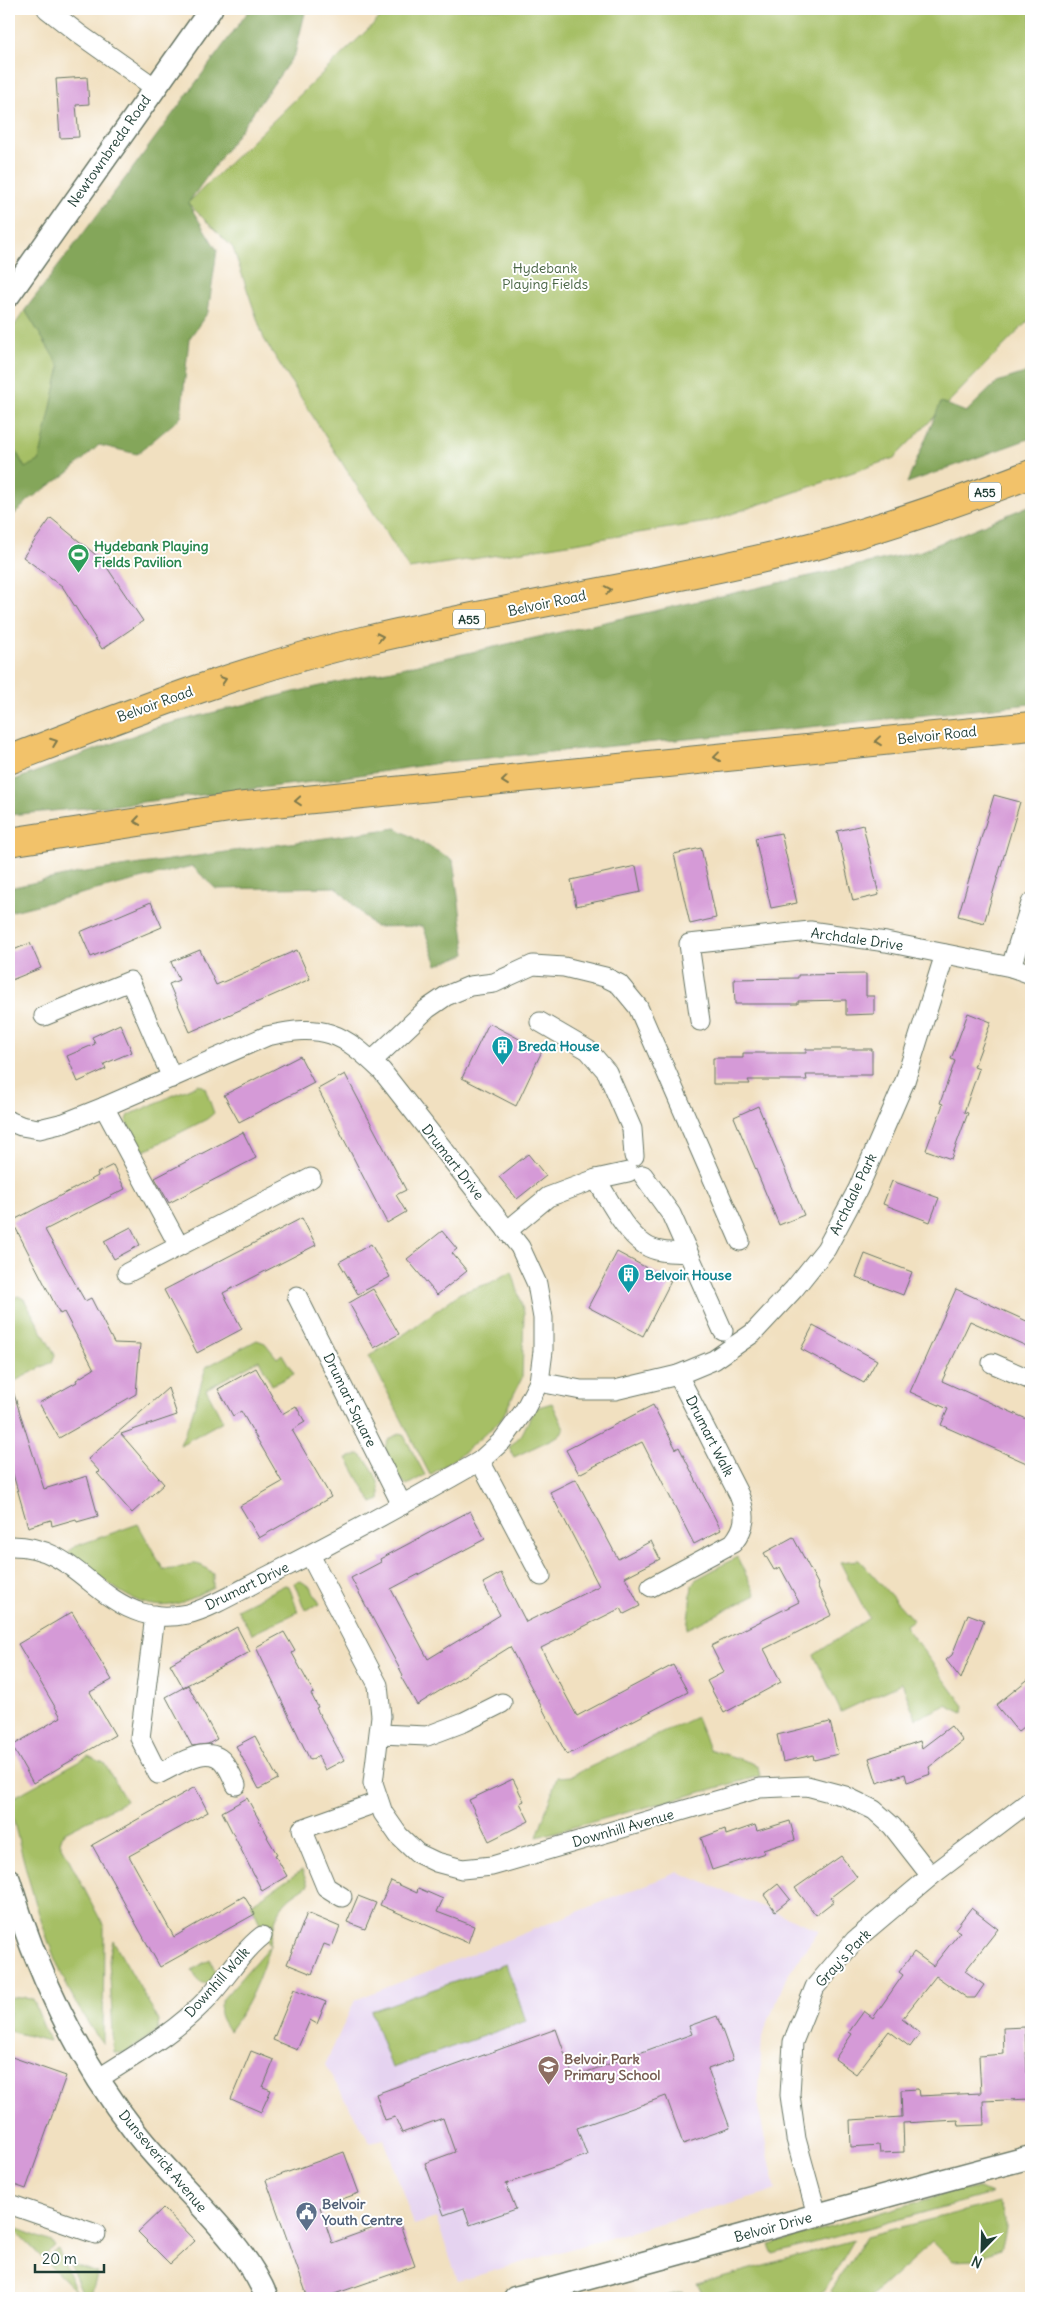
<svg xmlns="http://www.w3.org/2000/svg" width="1040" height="2307" font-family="Delius,sans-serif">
  <rect width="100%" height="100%" fill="#fff"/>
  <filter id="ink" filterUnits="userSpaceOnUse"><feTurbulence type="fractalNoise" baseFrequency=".02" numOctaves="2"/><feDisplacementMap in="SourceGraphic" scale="10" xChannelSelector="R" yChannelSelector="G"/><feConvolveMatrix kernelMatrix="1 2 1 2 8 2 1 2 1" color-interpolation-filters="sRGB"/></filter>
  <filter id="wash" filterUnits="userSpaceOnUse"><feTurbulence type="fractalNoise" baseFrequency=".0096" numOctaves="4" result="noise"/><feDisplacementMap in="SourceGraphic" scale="20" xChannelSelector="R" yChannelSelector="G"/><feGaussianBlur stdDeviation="1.12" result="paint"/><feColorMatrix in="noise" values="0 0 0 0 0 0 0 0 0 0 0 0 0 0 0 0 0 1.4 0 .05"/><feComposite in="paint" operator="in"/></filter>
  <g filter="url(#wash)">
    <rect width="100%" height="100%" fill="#f1e0c0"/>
    <!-- built -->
    <polygon fill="#e5d3f0" points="678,1872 819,1930 786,1978 762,2037 758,2107 776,2190 458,2281 436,2218 414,2225 384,2139 370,2142 325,2065 355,2000"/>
    <!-- green -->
    <g fill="#a6bf65" stroke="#627e4c">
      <polygon points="389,9 1031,9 1031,318 894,458 708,522 409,569 264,339 233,248 188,203"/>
      <polygon points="25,310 60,367 40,461 25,468 9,438 9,334"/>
      <polygon points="199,1084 205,1088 214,1113 207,1119 144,1151 126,1122 129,1115"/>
      <polygon points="512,1271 524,1313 522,1378 501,1420 462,1454 430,1475 369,1356 406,1333 460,1293 490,1283"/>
      <polygon points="18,1296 24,1299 55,1355 52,1362 9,1384 9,1300"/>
      <polygon points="257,1340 265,1343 277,1358 282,1354 294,1374 272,1385 259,1360 206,1389 223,1421 180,1445 191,1418 206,1367"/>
      <polygon points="552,1403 564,1428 560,1435 514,1457 509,1448 522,1434 535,1408"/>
      <path d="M 400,1433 L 403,1434 L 425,1475 L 407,1485 C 393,1474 389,1463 385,1446 L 389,1439 Z"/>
      <path d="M 359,1454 C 372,1462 382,1486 380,1500 L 372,1503 L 347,1458 Z"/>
      <path d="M 138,1524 L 163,1569 C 186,1572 191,1553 213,1574 L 213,1587 C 203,1592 193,1598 182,1602 C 137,1619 101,1574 68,1552 L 76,1546 Z"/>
      <polygon points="737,1557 756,1595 687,1629 692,1585 695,1580"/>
      <polygon points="859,1560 913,1620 905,1626 964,1706 963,1713 946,1705 916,1719 902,1683 841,1712 814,1655 869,1618 840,1562"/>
      <polygon points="301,1581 311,1588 320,1604 305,1610 294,1583"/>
      <polygon points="285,1585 289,1586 298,1612 252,1634 237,1609"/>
      <polygon points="696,1717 709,1749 752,1763 758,1766 760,1776 537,1837 557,1777 571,1776"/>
      <path d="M 88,1756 L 104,1763 L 126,1801 L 63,1833 L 60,1842 L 104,1927 L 103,2044 C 50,1977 30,1885 9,1803 L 9,1800 Z"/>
      <path d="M 302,1870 L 308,1885 C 300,1891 290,1896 284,1904 C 274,1916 273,1933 269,1947 C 260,1978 249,2005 229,2031 C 222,2020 216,2013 222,2000 L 270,1945 L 251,1904 Z"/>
      <polygon points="113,1940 159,2021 157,2031 125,2053 114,2053 109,1959"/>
      <path d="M 210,1959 L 216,1973 L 211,1982 C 201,1987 196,1978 192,1970 Z"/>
      <polygon points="506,1964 526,2021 392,2068 371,2011"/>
      <polygon points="9,1997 33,1999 49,2041 9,2031"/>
      <polygon points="962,2189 980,2189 991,2194 773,2254 769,2245"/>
      <path d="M 999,2202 C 1008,2218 1006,2232 1000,2249 L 974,2260 L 953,2261 L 933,2241 L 870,2298 L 837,2298 L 831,2291 L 866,2236 Z"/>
      <polygon points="12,2227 52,2242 55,2247 42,2258"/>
      <polygon points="854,2240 826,2288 814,2298 705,2298 697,2284"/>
      <polygon points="58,2249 76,2291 45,2261"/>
      <polygon points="70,2264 98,2273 90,2298 84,2298"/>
    </g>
    <!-- forest -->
    <g fill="#84a65a" stroke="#527247">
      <polygon points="250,9 306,9 295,54 188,203 217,250 208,312 189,339 181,417 137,454 99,445 68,473 30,499 9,520 9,438 25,468 39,461 60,367 25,310 133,168"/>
      <polygon points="1031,371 1031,438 907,483 941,402 966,412 997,382"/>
      <polygon points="1031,505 1031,704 780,730 446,762 312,782 117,805 9,815 9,782 156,727 294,692 921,551"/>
      <polygon points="396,828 453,860 466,954 437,965 423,926 375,927 336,887 216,889 192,866 9,912 9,888 78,873"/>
      <polygon points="682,2292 688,2298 658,2298"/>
    </g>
    <g id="blocks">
      <!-- building -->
      <g fill="#d59ad7">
        <polygon points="87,77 89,104 76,105 79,137 60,138 56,79"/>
        <polygon points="51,518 102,560 143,621 102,649 62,586 23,557"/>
        <polygon points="994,795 1020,802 984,923 958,916"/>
        <polygon points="863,825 879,895 853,901 837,831"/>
        <polygon points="781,833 797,903 771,908 755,838"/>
        <polygon points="701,848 716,918 690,924 674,854"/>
        <polygon points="636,866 641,892 576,906 571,880"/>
        <polygon points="151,902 162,927 91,957 80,932"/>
        <polygon points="30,943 41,968 9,981 9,952"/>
        <polygon points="200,950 216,985 297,950 310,979 190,1032 169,984 179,980 171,962"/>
        <polygon points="866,974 866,996 874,996 874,1014 846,1015 846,1000 798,1001 798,1004 735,1004 734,979 798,978 798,975"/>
        <polygon points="968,1013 991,1022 974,1067 979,1069 964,1112 968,1113 951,1159 926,1150 943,1104 940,1103 955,1061 951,1059"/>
        <polygon points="489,1023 542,1051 516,1106 462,1078"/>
        <polygon points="120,1024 132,1052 104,1064 106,1069 78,1082 67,1056 95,1044 92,1037"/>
        <polygon points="806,1049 872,1049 872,1075 806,1075 807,1080 748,1080 750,1084 713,1084 713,1058 743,1058 743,1053 806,1053"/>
        <polygon points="300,1056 314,1083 239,1122 224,1095"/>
        <polygon points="345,1074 406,1190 396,1195 406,1212 387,1223 318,1089"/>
        <polygon points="758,1106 804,1215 779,1225 734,1117"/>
        <polygon points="243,1132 256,1158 169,1203 155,1178"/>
        <polygon points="528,1154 546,1176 517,1199 499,1177"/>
        <polygon points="113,1165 125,1189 45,1230 85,1301 91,1298 114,1343 140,1344 136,1394 59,1438 39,1403 77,1382 76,1380 94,1369 64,1312 60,1314 12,1221 98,1176 97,1173"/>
        <polygon points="892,1181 939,1198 930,1222 883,1204"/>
        <polygon points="302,1218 316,1245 223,1293 242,1329 197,1353 164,1290"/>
        <polygon points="131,1227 140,1245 114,1259 104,1241"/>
        <polygon points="442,1231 457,1249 452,1253 467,1271 437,1295 407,1259"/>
        <polygon points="371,1244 390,1277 358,1294 339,1262"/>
        <polygon points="617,1252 671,1281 643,1336 588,1307"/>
        <polygon points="865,1254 912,1272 903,1295 856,1277"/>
        <polygon points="373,1289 399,1334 374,1348 349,1303"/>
        <polygon points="956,1289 1031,1323 1031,1348 970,1321 942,1381 1031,1421 1031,1465 941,1425 948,1409 910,1392"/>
        <polygon points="813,1326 877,1360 864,1383 801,1349"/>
        <polygon points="256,1368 282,1414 296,1406 305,1422 292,1430 331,1497 259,1538 240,1506 282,1482 241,1411 233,1416 218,1389"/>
        <polygon points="168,1388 177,1415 121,1434 164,1484 132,1513 97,1473 100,1472 88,1459"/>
        <polygon points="9,1391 13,1391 44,1489 87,1476 98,1516 77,1522 76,1519 52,1526 51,1520 28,1527 9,1460"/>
        <polygon points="653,1405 676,1449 679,1447 721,1530 694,1544 642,1442 579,1474 566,1450"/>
        <polygon points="576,1479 618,1559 651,1541 660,1559 625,1577 640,1606 624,1614 621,1608 541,1648 555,1675 577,1716 673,1665 688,1692 567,1755 510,1647 417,1705 401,1677 403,1675 351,1578 381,1562 380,1559 470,1511 485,1539 391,1589 428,1659 500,1615 483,1583 501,1573 526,1622 599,1586 550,1492"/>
        <polygon points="793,1537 818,1584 817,1585 832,1615 764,1649 781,1682 724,1713 707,1681 724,1672 711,1646 799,1602 780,1567 774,1570 764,1553"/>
        <polygon points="72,1612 112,1680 90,1692 115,1735 33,1783 12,1746 61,1717 18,1644"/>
        <polygon points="968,1614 984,1620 961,1679 946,1660 952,1655"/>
        <polygon points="237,1627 250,1652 183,1687 170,1664"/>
        <polygon points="284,1632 295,1651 292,1653 314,1693 311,1694 318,1707 316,1708 344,1760 325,1770 318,1756 310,1760 256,1647"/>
        <polygon points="1031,1677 1031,1721 1018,1732 996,1705"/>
        <polygon points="188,1685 217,1739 208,1744 192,1746 166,1697"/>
        <polygon points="830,1722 838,1754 814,1760 813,1755 783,1762 777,1735"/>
        <polygon points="951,1726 963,1741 929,1767 931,1774 907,1782 905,1774 877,1783 869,1758 920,1741 922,1748"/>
        <polygon points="255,1736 278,1779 259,1789 236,1746"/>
        <polygon points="513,1779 524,1801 520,1803 529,1821 489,1841 469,1800"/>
        <polygon points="195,1787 208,1812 129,1856 174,1937 244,1896 255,1914 160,1967 92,1845"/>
        <polygon points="247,1798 268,1836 267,1837 277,1854 275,1855 287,1876 262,1891 222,1812"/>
        <polygon points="790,1821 795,1840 763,1850 765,1853 712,1870 701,1838 725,1829 726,1835 755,1825 757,1831"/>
        <polygon points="841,1856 857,1877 831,1897 834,1901 816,1915 795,1888"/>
        <polygon points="391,1881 417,1893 418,1888 443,1899 437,1912 474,1926 468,1943 380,1905"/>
        <polygon points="778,1884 790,1899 775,1911 764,1895"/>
        <polygon points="358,1896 376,1903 365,1929 347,1922"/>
        <polygon points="971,1908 998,1929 965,1971 984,1985 975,1998 967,1998 936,1976 902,2019 920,2033 910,2047 889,2031 856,2074 835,2059 852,2034 849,2032 864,2011 873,2018 903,1975 899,1972 914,1952 933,1966 960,1932 955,1929"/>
        <polygon points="307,1913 340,1927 332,1947 324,1944 312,1974 287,1964"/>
        <polygon points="294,1989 326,2002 317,2024 310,2020 297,2050 273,2040"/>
        <polygon points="717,2016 733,2060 708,2069 730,2128 683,2144 666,2096 577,2128 587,2155 506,2184 516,2209 470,2225 464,2208 444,2215 425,2163 455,2152 443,2118 402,2133 395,2117 385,2120 376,2094 556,2029 573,2077 692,2034 689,2026"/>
        <polygon points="1025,2027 1027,2073 1031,2073 1031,2099 983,2101 984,2125 959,2126 958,2120 903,2123 904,2152 880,2153 879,2145 851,2147 850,2120 902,2117 901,2090 918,2089 919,2096 981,2093 979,2056 1004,2054 1003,2028"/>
        <polygon points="251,2051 274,2060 263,2087 271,2090 261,2112 231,2099"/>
        <polygon points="9,2056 66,2076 26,2189 9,2183"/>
        <polygon points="344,2152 359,2193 320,2207 332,2243 398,2219 415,2266 323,2298 308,2298 266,2180"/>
        <polygon points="163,2208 195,2241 170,2264 138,2232"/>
      </g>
    </g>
  </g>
  <g filter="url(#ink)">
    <use href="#blocks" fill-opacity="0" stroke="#687665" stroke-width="1"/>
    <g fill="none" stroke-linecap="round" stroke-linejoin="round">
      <defs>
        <g id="minor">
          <polyline points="47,9 79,34 154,87"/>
          <polyline points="1011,967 1031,903"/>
          <polyline points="44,1016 130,981 172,1078"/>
          <polyline points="700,1021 689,944 810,931 886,942 1011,967 1031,974"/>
          <polyline points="540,1022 588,1050 607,1072 632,1129 634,1156"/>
          <polyline points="372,1061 427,1009 446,996 470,986 494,983 533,965 564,967 605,977 619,984 638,1007 740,1241"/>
          <polyline points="104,1107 179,1246"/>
          <path d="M 9,1121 L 21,1126 L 39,1129 L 64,1123 L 104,1107 L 267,1036 C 323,1023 342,1032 382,1071 L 520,1247 L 537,1284 L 543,1318 L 543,1351 L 539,1382 L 524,1411 L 502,1441 L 480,1461 C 410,1501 339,1540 266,1577 C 244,1588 210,1609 187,1614 C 173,1617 156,1617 142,1613 C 90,1597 71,1544 9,1546"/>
          <polyline points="643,1175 671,1214 723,1331"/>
          <path d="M 596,1179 C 610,1201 624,1231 645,1245 C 657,1253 674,1252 688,1253"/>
          <polyline points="507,1231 548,1197 596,1179 628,1172"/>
          <polyline points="127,1273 311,1178"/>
          <polyline points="297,1296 402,1505"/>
          <polyline points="992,1363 1031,1380"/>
          <polyline points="678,1375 714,1360 753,1333 794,1289 826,1249 858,1189 905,1081 945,954"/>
          <path d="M 539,1382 L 581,1390 L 615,1390 L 678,1375 L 739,1495 C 747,1515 746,1527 733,1543 L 651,1587"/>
          <polyline points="480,1461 541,1576"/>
          <polyline points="310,1555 378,1685 381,1716 373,1783 383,1813 399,1836 417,1853 436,1862 462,1869 492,1866 760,1788 807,1786 845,1796 874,1810 892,1826 931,1876"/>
          <path d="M 155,1615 L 140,1738 L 158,1774 C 176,1766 209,1741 225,1764 C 230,1770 233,1778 236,1785"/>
          <polyline points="380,1734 427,1736 464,1722 502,1703"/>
          <polyline points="342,1897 326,1887 302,1829 378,1802"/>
          <path d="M 98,2079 C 135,2055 173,2034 204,2002 C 225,1981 239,1954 262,1936"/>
          <polyline points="9,2204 96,2234"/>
          <polyline points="817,2215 796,2139 790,2095 793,2042 815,1987 855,1940 931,1876 1031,1800"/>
        </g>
        <g id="tertiary">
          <polyline points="9,295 211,9"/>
          <path d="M 9,1880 C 35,1969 78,2059 136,2133 C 176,2185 243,2238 267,2298"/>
          <path d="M 515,2298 C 687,2252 859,2202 1031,2157"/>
        </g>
        <g id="trunk">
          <path d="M 9,760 C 126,715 241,669 363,641 C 514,605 668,583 818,545 C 891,526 961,501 1031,474"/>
          <polyline points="9,842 236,807 1031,726"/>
        </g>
      </defs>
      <!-- minor casing -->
      <use href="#minor" stroke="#687665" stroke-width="21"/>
      <!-- tertiary casing -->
      <use href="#tertiary" stroke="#687665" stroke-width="25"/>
      <!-- trunk casing -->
      <use href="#trunk" stroke="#687665" stroke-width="30"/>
      <!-- minor -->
      <use href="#minor" stroke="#fff" stroke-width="19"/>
      <!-- tertiary -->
      <use href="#tertiary" stroke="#fff" stroke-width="22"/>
      <!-- trunk -->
      <use href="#trunk" stroke="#f2c26a" stroke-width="28"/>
    </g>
    <!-- one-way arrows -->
    <defs><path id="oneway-chevron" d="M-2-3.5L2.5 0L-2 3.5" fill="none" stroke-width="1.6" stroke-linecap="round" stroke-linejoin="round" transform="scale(1.25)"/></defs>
    <g stroke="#7e794c">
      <use href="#oneway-chevron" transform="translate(608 590) rotate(-11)"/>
      <use href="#oneway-chevron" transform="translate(380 637) rotate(-12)"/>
      <use href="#oneway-chevron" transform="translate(223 680) rotate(-18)"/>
      <use href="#oneway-chevron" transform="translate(878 741) rotate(174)"/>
      <use href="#oneway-chevron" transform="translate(54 742) rotate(-21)"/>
      <use href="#oneway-chevron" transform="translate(717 757) rotate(173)"/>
      <use href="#oneway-chevron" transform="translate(505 781) rotate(174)"/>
      <use href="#oneway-chevron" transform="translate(298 801) rotate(175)"/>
      <use href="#oneway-chevron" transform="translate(137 821) rotate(172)"/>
    </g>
  </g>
  <!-- icons -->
  <defs>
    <symbol id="stadium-pin" viewBox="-11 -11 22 30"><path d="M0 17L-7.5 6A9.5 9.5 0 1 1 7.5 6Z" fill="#2e9e5b" stroke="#fff"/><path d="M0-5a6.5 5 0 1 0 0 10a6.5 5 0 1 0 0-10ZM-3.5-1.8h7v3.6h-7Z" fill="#fff"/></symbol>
    <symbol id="building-pin" viewBox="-11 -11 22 30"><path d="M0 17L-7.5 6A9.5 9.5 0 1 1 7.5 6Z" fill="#0f9aa8" stroke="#fff"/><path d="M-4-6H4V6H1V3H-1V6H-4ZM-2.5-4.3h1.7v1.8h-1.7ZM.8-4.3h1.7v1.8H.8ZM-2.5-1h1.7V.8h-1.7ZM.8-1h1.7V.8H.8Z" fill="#fff"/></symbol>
    <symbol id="school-pin" viewBox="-11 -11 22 30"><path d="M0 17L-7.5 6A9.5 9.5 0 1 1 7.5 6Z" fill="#8d6e63" stroke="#fff"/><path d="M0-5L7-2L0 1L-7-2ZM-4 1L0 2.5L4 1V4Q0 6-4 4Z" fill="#fff"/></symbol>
    <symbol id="civic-pin" viewBox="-11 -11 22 30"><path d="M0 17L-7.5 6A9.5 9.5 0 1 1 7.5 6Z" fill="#5c6f8a" stroke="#fff"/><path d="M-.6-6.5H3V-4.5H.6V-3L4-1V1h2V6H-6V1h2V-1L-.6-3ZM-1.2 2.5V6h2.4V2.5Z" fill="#fff"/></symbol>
  </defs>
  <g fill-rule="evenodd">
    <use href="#stadium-pin" x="66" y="542" width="25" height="34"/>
    <use href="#building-pin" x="490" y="1034" width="25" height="34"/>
    <use href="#building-pin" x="616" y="1262" width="25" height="34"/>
    <use href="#school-pin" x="536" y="2054" width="25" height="34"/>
    <use href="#civic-pin" x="294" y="2200" width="25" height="34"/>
  </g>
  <g text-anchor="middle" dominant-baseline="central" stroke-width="4" stroke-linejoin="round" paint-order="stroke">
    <!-- shield labels -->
    <g fill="#fff" stroke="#627771" stroke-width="1">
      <rect x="969" y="482.5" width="32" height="19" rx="4"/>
      <rect x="453" y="609.5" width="32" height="19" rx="4"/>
    </g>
    <g font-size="12" font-weight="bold" fill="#1f3d34">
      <text x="985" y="492">A55</text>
      <text x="469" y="619">A55</text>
    </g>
    <!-- street labels -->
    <g font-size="14" fill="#1f3d34" stroke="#fff">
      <text transform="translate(109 151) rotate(-55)">Newtownbreda Road</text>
      <text transform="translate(547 603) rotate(-12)">Belvoir Road</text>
      <text transform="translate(155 704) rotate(-20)">Belvoir Road</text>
      <text transform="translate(937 735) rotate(-6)">Belvoir Road</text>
      <text transform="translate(857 939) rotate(8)">Archdale Drive</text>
      <text transform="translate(453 1162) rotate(52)">Drumart Drive</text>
      <text transform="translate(853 1194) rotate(-64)">Archdale Park</text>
      <text transform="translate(350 1400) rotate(64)">Drumart Square</text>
      <text transform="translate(710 1436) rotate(63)">Drumart Walk</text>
      <text transform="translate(247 1586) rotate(-26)">Drumart Drive</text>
      <text transform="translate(623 1828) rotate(-16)">Downhill Avenue</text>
      <text transform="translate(843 1958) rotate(-47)">Gray's Park</text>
      <text transform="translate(217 1982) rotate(-48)">Downhill Walk</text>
      <text transform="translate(163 2161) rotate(50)">Dunseverick Avenue</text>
      <text transform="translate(773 2227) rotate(-15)">Belvoir Drive</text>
    </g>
    <!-- park labels -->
    <g font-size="14" fill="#486443" stroke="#fff">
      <text x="545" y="268">Hydebank<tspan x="545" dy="16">Playing Fields</tspan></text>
    </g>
    <!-- leisure labels -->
    <g font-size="14" font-weight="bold" fill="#27864d" stroke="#fff" text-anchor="start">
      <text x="94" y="546">Hydebank Playing<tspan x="94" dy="16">Fields Pavilion</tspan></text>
    </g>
    <!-- culture labels -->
    <g font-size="14" font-weight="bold" fill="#0d838f" stroke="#fff" text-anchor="start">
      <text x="518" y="1046">Breda House</text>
      <text x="645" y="1275">Belvoir House</text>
    </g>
    <!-- education labels -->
    <g font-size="14" font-weight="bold" fill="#785e54" stroke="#fff" text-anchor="start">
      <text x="564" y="2059">Belvoir Park<tspan x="564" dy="16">Primary School</tspan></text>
    </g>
    <!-- service labels -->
    <g font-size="14" font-weight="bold" fill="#4e5e75" stroke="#fff" text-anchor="start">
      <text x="322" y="2204">Belvoir<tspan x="322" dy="16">Youth Centre</tspan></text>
    </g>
  </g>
  <!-- margin -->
  <rect width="1040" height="2307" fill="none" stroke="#fff" stroke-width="30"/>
  <!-- north arrow -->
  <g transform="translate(982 2250) rotate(203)" stroke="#ffffff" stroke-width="4" paint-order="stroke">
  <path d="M0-4L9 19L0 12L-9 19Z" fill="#1f3d34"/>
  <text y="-8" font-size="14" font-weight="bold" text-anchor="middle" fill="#1f3d34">N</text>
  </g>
  <!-- scale -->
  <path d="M35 2264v8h69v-8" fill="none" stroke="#1f3d34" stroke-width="2.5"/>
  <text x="42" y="2264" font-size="15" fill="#1f3d34" stroke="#ffffff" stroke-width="4" paint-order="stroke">20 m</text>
</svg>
